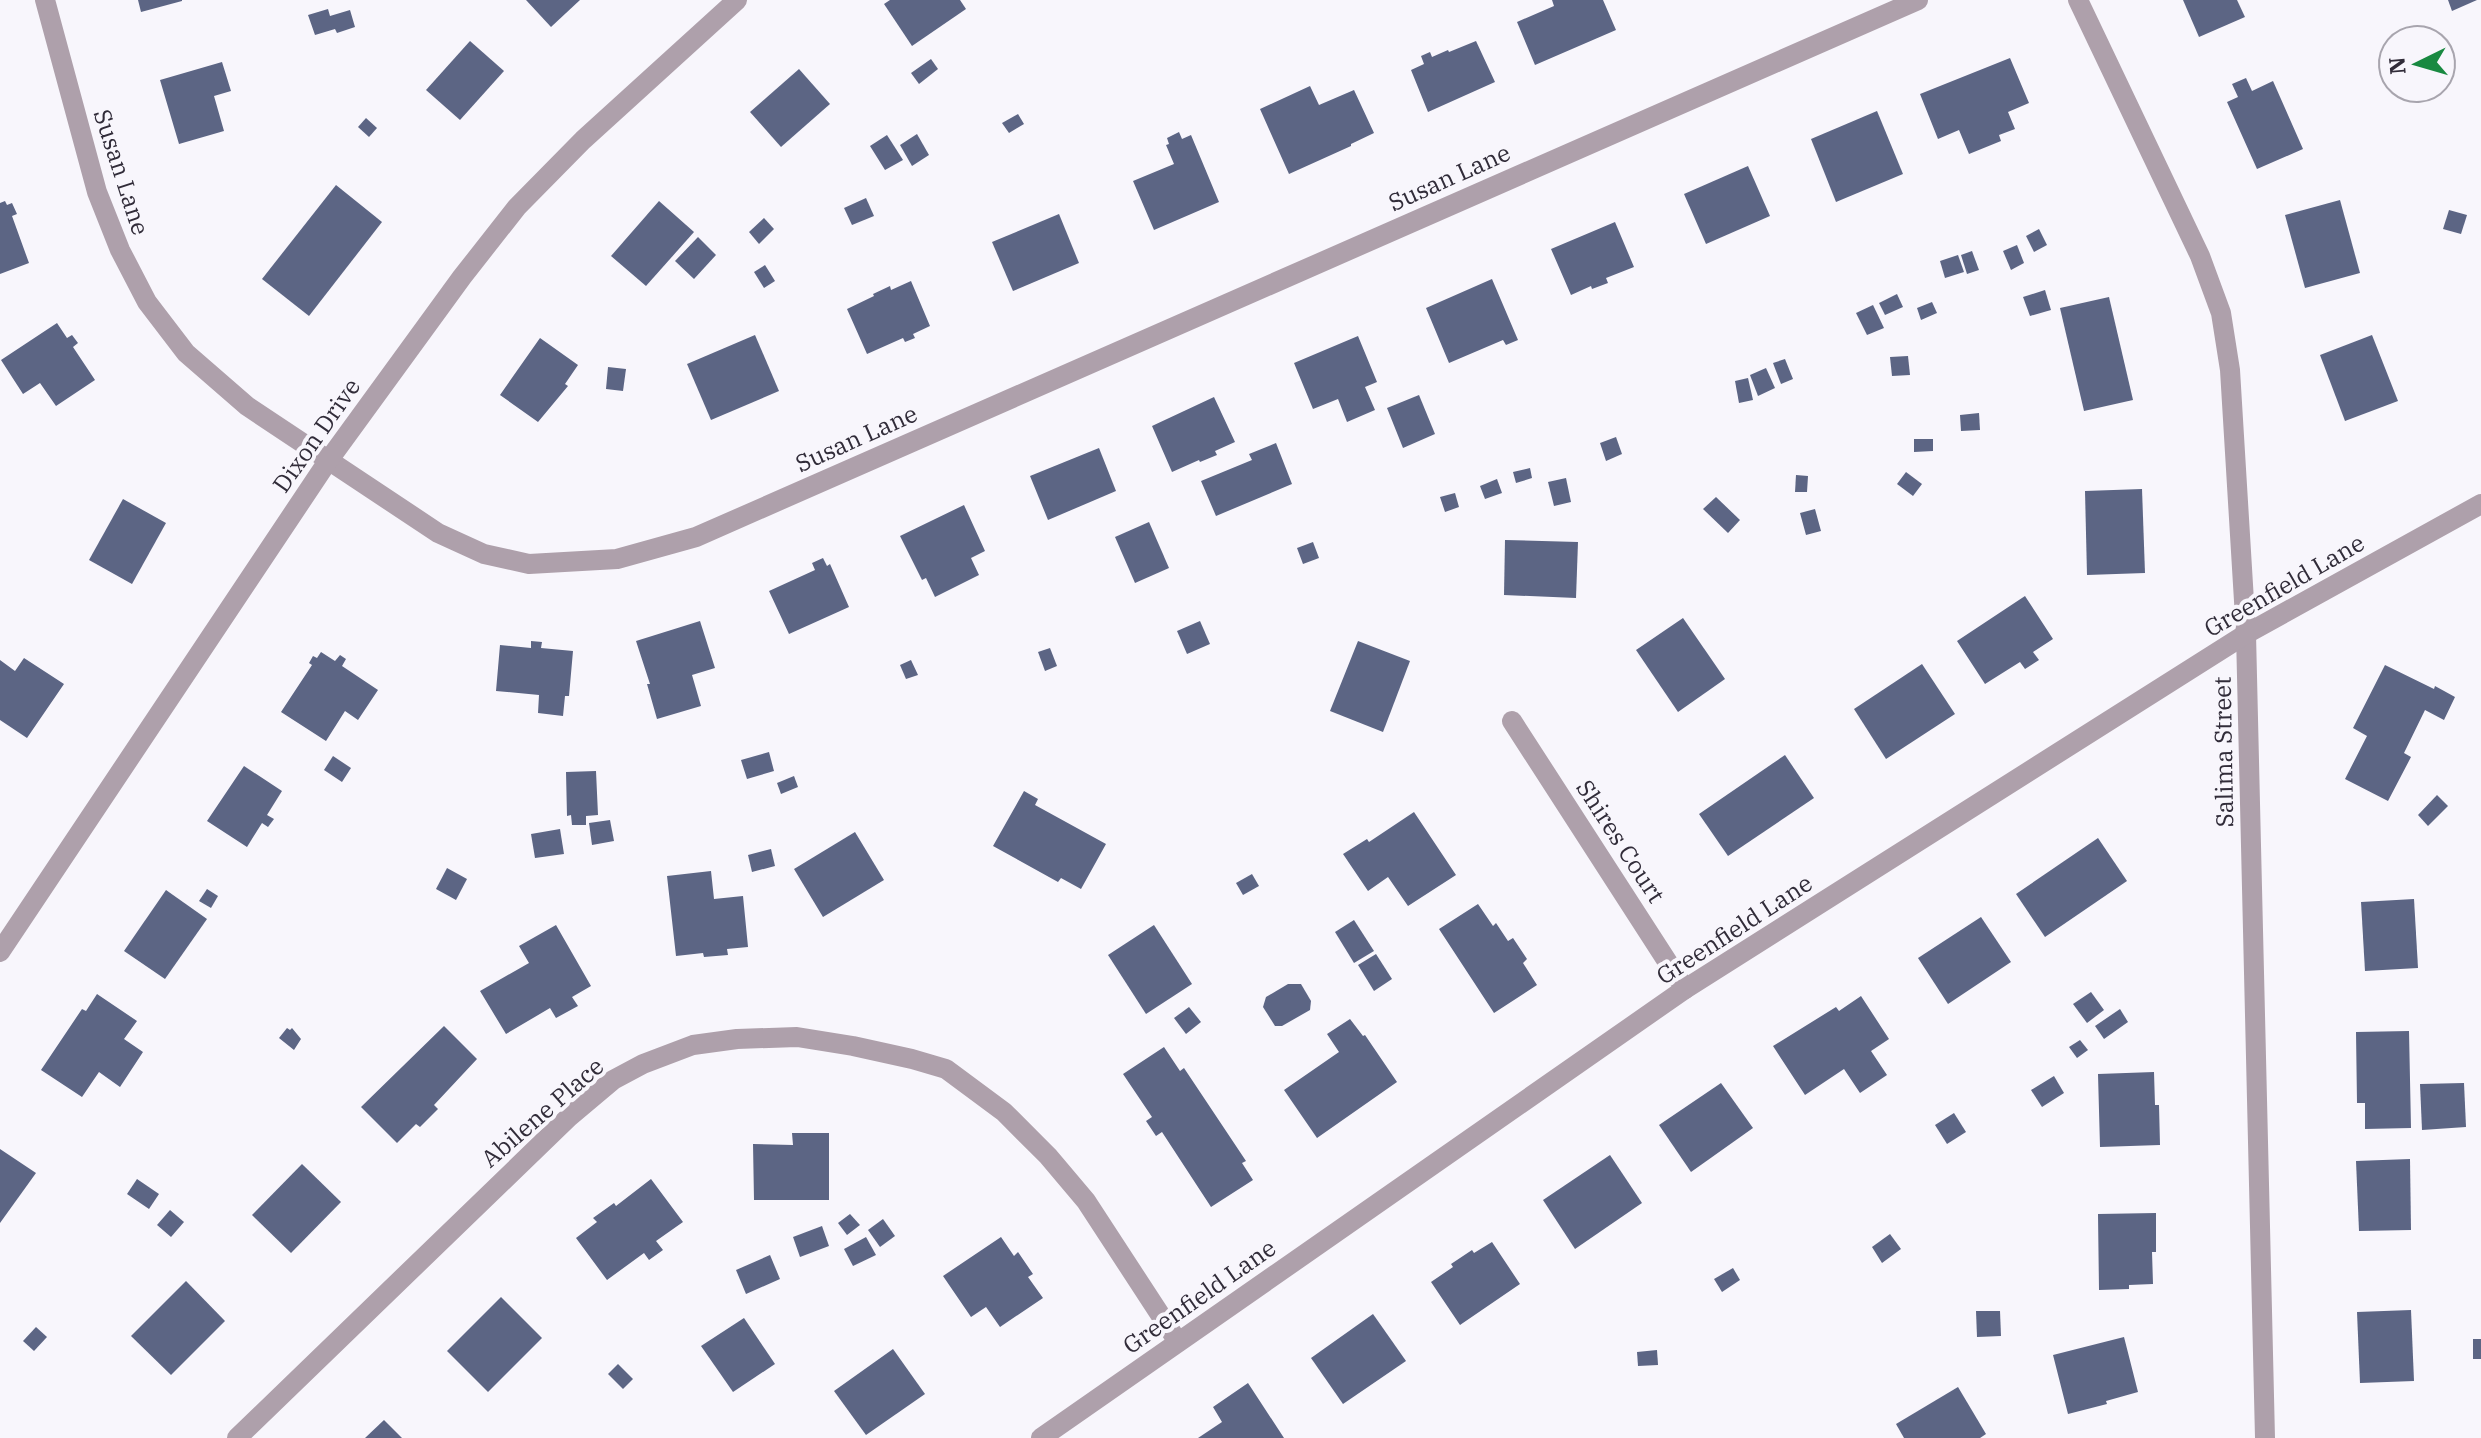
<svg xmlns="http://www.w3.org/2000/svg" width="2481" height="1438" font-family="'IBM Plex Serif',serif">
  <rect width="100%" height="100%" fill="#f8f6fc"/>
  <!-- building -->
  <g fill="#5c6584">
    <polygon points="138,0 182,0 182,1 141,12"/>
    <polygon points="526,0 580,0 551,27"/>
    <polygon points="890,0 960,0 966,9 912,46 884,4"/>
    <polygon points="1552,0 1603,0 1616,30 1535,65 1517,22 1554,6"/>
    <polygon points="2183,0 2237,0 2245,17 2199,37"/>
    <polygon points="2448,0 2477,0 2452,11"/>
    <polygon points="328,9 330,16 350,10 355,27 337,33 335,29 315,35 308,15"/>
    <polygon points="470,41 504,71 460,120 426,90"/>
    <polygon points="1476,41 1495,82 1428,112 1411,70 1424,64 1421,56 1430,52 1432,57 1448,50 1449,52"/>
    <polygon points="2010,58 2029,103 2008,112 2015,129 1999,135 2001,141 1969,154 1959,130 1938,139 1920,94"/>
    <polygon points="931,59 938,69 919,84 911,73"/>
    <polygon points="222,62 231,91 214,96 224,131 179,144 160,80"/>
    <polygon points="799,69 830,104 781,147 750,112"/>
    <polygon points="2246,78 2252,91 2273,81 2303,149 2257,169 2227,102 2238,97 2232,84"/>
    <polygon points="1310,86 1319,105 1354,90 1374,133 1351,144 1351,146 1289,174 1260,109"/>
    <polygon points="1877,111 1903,174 1836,202 1811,139"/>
    <polygon points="1018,114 1024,124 1009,133 1002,123"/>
    <polygon points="366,118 377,128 369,137 358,127"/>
    <polygon points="1179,132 1182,139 1191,135 1219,202 1154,230 1133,181 1174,164 1166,145 1169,144 1167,138"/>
    <polygon points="917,134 929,155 912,166 900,145"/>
    <polygon points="887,135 903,160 885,170 870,146"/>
    <polygon points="1748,166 1770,216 1706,244 1684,194"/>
    <polygon points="336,185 382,222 309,316 262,279"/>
    <polygon points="866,198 874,216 852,225 844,208"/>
    <polygon points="2340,200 2360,273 2305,288 2285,215"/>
    <polygon points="5,201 7,205 12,203 17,214 12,216 29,263 0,274 0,203"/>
    <polygon points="659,201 694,232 646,286 611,256"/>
    <polygon points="2449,210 2467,215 2461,234 2443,229"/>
    <polygon points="1059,214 1079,263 1013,291 992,242"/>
    <polygon points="764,218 774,229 759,244 749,232"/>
    <polygon points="1615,222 1634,267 1606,278 1608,283 1592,289 1591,286 1571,295 1551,249"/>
    <polygon points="2039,229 2047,245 2034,252 2026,236"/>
    <polygon points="698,237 716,255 694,279 675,261"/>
    <polygon points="2017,245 2024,263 2011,270 2003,251"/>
    <polygon points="1972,251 1979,270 1967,274 1961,255"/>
    <polygon points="1958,255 1964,272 1945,278 1940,261"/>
    <polygon points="765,265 775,281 764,288 754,272"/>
    <polygon points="1492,279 1518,340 1506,345 1503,340 1449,363 1426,308"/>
    <polygon points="911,281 930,326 913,334 915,338 905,342 903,338 867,354 847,309 874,296 873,294 890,286 891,290"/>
    <polygon points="2045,290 2051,310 2030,316 2023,297"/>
    <polygon points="1897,294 1903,307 1885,315 1879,303"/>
    <polygon points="2109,297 2133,400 2084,411 2060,308"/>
    <polygon points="1932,302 1937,313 1921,320 1917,308"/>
    <polygon points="1873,305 1884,328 1867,335 1856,313"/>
    <polygon points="57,323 67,338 72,335 78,343 73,347 95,380 56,406 40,383 23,394 1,360"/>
    <polygon points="755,335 779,391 711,420 687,364"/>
    <polygon points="2372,335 2398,401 2345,421 2320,355"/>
    <polygon points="1358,336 1377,382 1365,387 1375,410 1347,422 1338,399 1313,409 1294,363"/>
    <polygon points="540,338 578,365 565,384 568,386 538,422 500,395"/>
    <polygon points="1908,356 1910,375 1892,376 1890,357"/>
    <polygon points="1785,359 1793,379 1781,384 1773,363"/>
    <polygon points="608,367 626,369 623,391 606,389"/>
    <polygon points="1766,368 1775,388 1758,396 1750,375"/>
    <polygon points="1748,378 1753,400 1739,403 1735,381"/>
    <polygon points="1419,395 1435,434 1403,448 1387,408"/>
    <polygon points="1214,397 1235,442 1215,451 1217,455 1200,462 1199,460 1172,472 1152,426"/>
    <polygon points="1979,413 1980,430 1961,431 1960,415"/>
    <polygon points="1616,437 1622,454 1606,461 1600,443"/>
    <polygon points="1914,439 1933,439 1933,451 1914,452"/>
    <polygon points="1276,443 1292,484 1216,516 1201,481 1252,460 1249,454"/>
    <polygon points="1099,448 1116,491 1048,520 1030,476"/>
    <polygon points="1530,468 1532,478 1516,483 1513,472"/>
    <polygon points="1906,472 1922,484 1913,496 1897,484"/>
    <polygon points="1796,475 1808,476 1807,492 1795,492"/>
    <polygon points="1566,478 1571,502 1554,506 1548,482"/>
    <polygon points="1497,479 1502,493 1485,499 1480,486"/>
    <polygon points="2142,489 2145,573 2087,575 2085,491"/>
    <polygon points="1455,493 1459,507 1445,512 1440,497"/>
    <polygon points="1716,497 1740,520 1728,533 1703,509"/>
    <polygon points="123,499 166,523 132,584 89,560"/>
    <polygon points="964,505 985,551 971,558 979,575 935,597 926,578 922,580 900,536"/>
    <polygon points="1815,509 1821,531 1806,535 1800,513"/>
    <polygon points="1149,522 1169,568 1135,583 1115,537"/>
    <polygon points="1505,540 1578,542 1576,598 1504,595"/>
    <polygon points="1313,542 1319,558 1303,564 1297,548"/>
    <polygon points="823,558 827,566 830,564 849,607 789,634 769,591 815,570 812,563"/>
    <polygon points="2025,596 2053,639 2033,652 2039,660 2025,669 2020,662 1985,684 1957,641"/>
    <polygon points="1683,618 1725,679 1678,712 1636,650"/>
    <polygon points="700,621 715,668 692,675 701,706 657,719 647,684 650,684 636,641"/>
    <polygon points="1200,621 1210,644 1187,654 1177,631"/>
    <polygon points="531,641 542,642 541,648 573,651 569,696 565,696 563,716 538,713 539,695 496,691 500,645 531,648"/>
    <polygon points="1358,641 1410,661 1383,732 1330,711"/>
    <polygon points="1050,648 1057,666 1045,671 1038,652"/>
    <polygon points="321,652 335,661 340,655 346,659 342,666 378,690 358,720 345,711 326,741 281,712 312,665 309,663 313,656 317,658"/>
    <polygon points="24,658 64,684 27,738 0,720 0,660 15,671"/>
    <polygon points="911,660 918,675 906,679 900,665"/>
    <polygon points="1922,664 1955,714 1886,759 1854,709"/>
    <polygon points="2385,665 2434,689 2435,686 2455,697 2444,720 2425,710 2404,753 2411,757 2388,801 2345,779 2367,736 2353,728"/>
    <polygon points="769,752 774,771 747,779 741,760"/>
    <polygon points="1785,755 1814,798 1728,856 1699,814"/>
    <polygon points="333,756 351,768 342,782 324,770"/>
    <polygon points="244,766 282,791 267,815 274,819 268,827 262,823 247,847 207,821"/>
    <polygon points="596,771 598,815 586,816 586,825 572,825 571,815 567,816 566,772"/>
    <polygon points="794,776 798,787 781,794 777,783"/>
    <polygon points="1024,791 1038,799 1035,805 1106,844 1081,889 1061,878 1058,882 993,846"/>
    <polygon points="2437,795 2448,806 2428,826 2418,815"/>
    <polygon points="1414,812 1456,875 1408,906 1388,877 1368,891 1343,854 1367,839 1369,842"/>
    <polygon points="610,820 614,841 592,845 589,823"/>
    <polygon points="560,829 564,854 535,858 531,834"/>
    <polygon points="855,832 884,880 823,917 794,869"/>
    <polygon points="2098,838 2127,881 2045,937 2016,894"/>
    <polygon points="771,849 775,866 752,872 748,855"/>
    <polygon points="447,868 467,879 456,900 436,889"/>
    <polygon points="711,871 714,899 743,896 748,947 727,949 728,955 704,957 703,953 676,956 667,876"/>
    <polygon points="1252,874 1259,886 1243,895 1236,883"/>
    <polygon points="207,889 218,896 211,908 199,901"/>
    <polygon points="166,890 207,919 165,979 124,951"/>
    <polygon points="2414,899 2418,968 2365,971 2361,902"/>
    <polygon points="1478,904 1493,926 1496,923 1508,941 1513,938 1527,959 1523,963 1537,985 1494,1013 1439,929"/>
    <polygon points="1981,917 2011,962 1948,1004 1918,958"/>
    <polygon points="1354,920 1374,951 1354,963 1335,932"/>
    <polygon points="556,925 591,986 572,997 578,1006 556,1018 550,1008 506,1034 480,991 529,963 519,946"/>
    <polygon points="1154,925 1192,984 1146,1014 1108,955"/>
    <polygon points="1376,954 1392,979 1374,991 1358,965"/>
    <polygon points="1288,984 1301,984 1311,1001 1310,1010 1282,1026 1275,1026 1263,1007 1266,997"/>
    <polygon points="2091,992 2104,1010 2087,1023 2073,1004"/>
    <polygon points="97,994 137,1021 124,1039 143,1052 120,1087 99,1072 82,1097 41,1070 82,1009 86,1011"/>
    <polygon points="1861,996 1889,1039 1871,1051 1887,1075 1860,1093 1844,1069 1805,1095 1773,1046 1836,1007 1839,1011"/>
    <polygon points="1189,1007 1201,1022 1186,1034 1174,1018"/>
    <polygon points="2120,1009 2128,1022 2104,1039 2095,1026"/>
    <polygon points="1350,1019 1363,1036 1365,1035 1397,1082 1317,1138 1284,1090 1339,1052 1327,1034"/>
    <polygon points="444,1026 477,1059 434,1105 438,1109 420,1127 416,1124 397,1143 361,1107"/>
    <polygon points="287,1028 290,1030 292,1028 301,1039 294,1050 279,1038"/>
    <polygon points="2409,1031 2411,1128 2365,1129 2365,1103 2357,1103 2356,1032"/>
    <polygon points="2080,1040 2088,1050 2077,1058 2069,1047"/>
    <polygon points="1164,1047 1180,1071 1184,1068 1246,1161 1242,1163 1253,1180 1211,1207 1162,1132 1156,1136 1146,1121 1152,1117 1123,1074"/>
    <polygon points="2154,1072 2155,1105 2159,1105 2160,1145 2100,1147 2098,1074"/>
    <polygon points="2054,1076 2064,1093 2042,1107 2031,1090"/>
    <polygon points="1721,1083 1753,1128 1691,1172 1659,1125"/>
    <polygon points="2464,1083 2466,1127 2422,1130 2420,1084"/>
    <polygon points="1954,1113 1966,1132 1947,1144 1935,1125"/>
    <polygon points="792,1133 829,1133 829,1200 754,1200 753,1144 793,1145"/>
    <polygon points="0,1149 36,1173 0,1223"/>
    <polygon points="1610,1155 1642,1203 1575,1249 1543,1200"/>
    <polygon points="2410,1159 2411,1230 2359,1231 2356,1161"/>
    <polygon points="302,1164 341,1202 291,1253 252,1215"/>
    <polygon points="137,1179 159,1194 149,1209 127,1194"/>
    <polygon points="651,1179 683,1222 656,1241 663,1250 649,1260 644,1253 607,1280 576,1238 597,1222 593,1218 614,1203 616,1206"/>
    <polygon points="170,1210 184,1222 171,1237 157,1225"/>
    <polygon points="2156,1213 2156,1252 2152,1252 2153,1284 2129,1285 2129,1289 2099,1290 2098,1214"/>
    <polygon points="850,1214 860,1225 847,1235 838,1223"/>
    <polygon points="883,1219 895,1236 880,1247 868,1230"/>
    <polygon points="822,1226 829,1246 800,1257 793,1237"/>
    <polygon points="1890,1234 1901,1249 1882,1263 1872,1247"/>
    <polygon points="866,1237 876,1255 853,1266 844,1249"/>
    <polygon points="1001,1237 1014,1256 1018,1252 1033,1274 1028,1277 1043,1298 1000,1327 986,1307 971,1317 943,1276"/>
    <polygon points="1492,1242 1520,1284 1460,1325 1431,1282 1453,1267 1451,1264 1472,1250 1474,1253"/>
    <polygon points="770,1255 780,1279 746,1294 736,1270"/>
    <polygon points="1733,1268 1740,1280 1722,1292 1714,1279"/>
    <polygon points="186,1281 225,1321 171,1375 131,1336"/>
    <polygon points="501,1297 542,1338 488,1392 447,1351"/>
    <polygon points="2411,1310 2414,1381 2360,1383 2357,1312"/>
    <polygon points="1976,1311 2000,1311 2001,1336 1977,1337"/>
    <polygon points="1373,1314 1406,1361 1343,1404 1311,1358"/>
    <polygon points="744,1318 775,1364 733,1392 701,1346"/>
    <polygon points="36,1327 47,1337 34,1351 23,1341"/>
    <polygon points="2124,1337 2138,1392 2106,1401 2107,1404 2068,1414 2053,1355"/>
    <rect x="2473" y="1339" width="8" height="20"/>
    <polygon points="893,1349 925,1394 866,1435 834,1391"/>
    <polygon points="1657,1350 1658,1365 1638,1366 1637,1352"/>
    <polygon points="618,1364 633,1379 623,1389 608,1374"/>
    <polygon points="1248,1383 1284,1438 1198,1438 1222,1422 1213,1407"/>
    <polygon points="1958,1387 1986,1434 1980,1438 1904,1438 1896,1424"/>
    <polygon points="384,1420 402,1438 365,1438"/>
  </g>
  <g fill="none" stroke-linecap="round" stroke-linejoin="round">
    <!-- street -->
    <g stroke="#aea0ab" stroke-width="20">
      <polyline points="45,0 97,192 120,250 147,302 186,353 247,406 438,533 484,554 529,564 617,559 696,537 1918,0"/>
      <polyline points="2078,0 2200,256 2221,313 2230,370 2246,634 2265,1438"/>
      <polyline points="1512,721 1685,989"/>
      <polyline points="0,952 328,461 462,277 517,207 583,140 737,0"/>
      <polyline points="237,1438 569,1117 613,1080 643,1064 693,1045 737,1039 797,1037 853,1046 912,1059 946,1069 1004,1112 1048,1156 1086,1201 1178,1342"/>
      <polyline points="1041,1438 1685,989 2246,634 2481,504"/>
    </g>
  </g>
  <g text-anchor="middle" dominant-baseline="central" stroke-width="8" stroke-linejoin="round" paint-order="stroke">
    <!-- street labels -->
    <g font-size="24" fill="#312c39" stroke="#f8f6fc">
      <text transform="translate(122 172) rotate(72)">Susan Lane</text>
      <text transform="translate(1449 177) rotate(-24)">Susan Lane</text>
      <text transform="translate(316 435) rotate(-55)">Dixon Drive</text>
      <text transform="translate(856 438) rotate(-24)">Susan Lane</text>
      <text transform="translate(2284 585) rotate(-30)">Greenfield Lane</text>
      <text transform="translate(2223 752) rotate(-91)">Salima Street</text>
      <text transform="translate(1621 841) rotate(57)">Shires Court</text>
      <text transform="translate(1734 929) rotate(-33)">Greenfield Lane</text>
      <text transform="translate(542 1112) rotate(-41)">Abilene Place</text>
      <text transform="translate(1199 1296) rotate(-35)">Greenfield Lane</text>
    </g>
  </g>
  <!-- north arrow -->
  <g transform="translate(2417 64) rotate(265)"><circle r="38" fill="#f8f6fc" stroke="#a8a5ae" stroke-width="2"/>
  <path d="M0-6L14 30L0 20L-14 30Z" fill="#198941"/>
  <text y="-12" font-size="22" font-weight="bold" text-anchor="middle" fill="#312c39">N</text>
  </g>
</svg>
